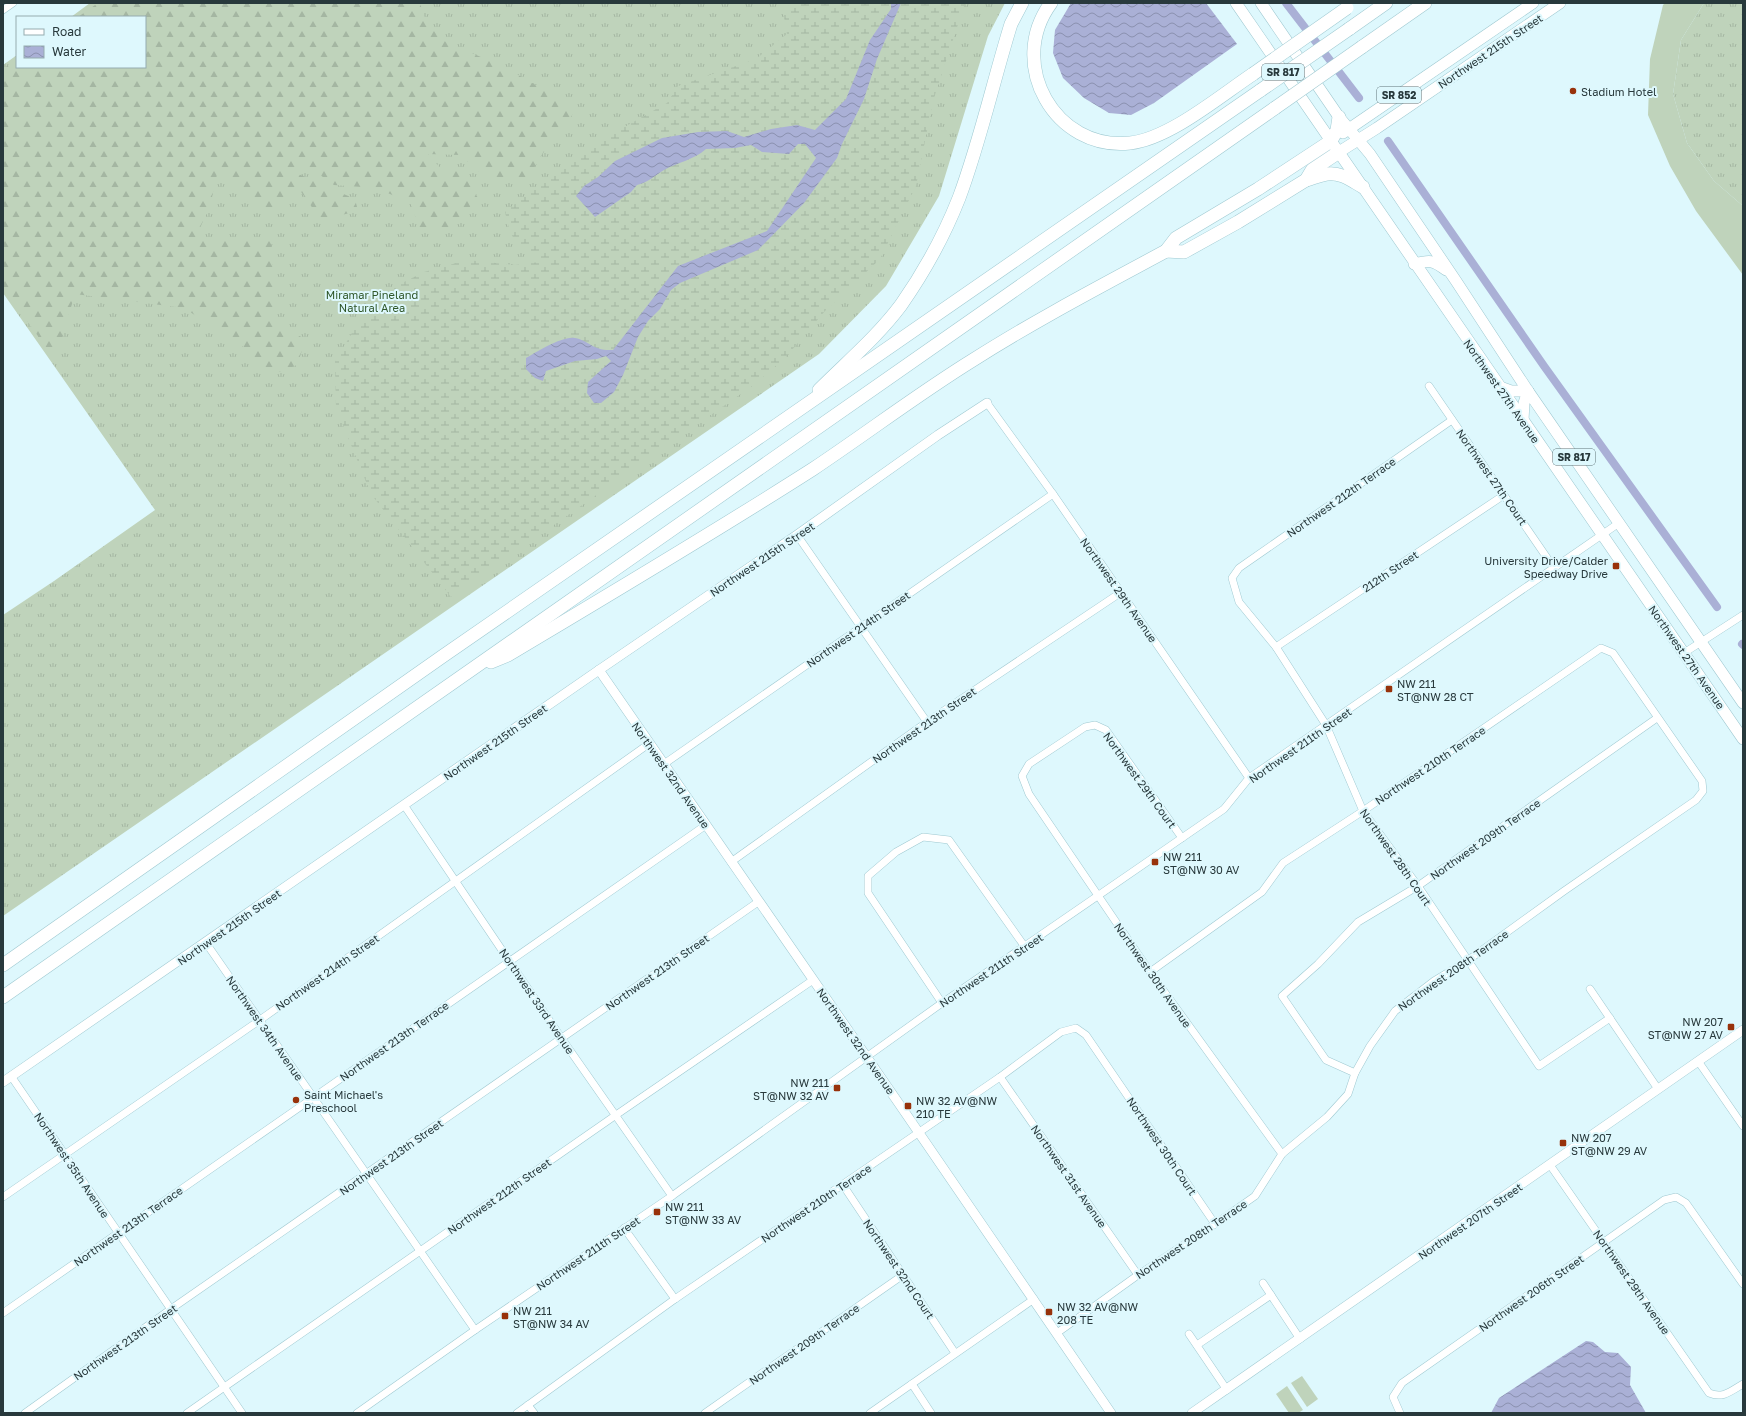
<svg xmlns="http://www.w3.org/2000/svg" width="1746" height="1416" font-family="'Golos Text',sans-serif">
  <defs>
    <pattern id="grass-tufts" width="24" height="20" patternUnits="userSpaceOnUse"><rect width="24" height="20" fill="#bfd3bb"/><path d="M3 7l-1-3M5 7V3M7 7l1-3M15 17l-1-3M17 17v-4M19 17l1-3" fill="none" stroke="#a4b6a2"/></pattern>
    <pattern id="forest-firs" width="22" height="20" patternUnits="userSpaceOnUse"><rect width="22" height="20" fill="#bfd3bb"/><path d="M5 1l3.5 6h-7zM16 11l3.5 6h-7z" fill="#a4b6a2"/></pattern>
    <pattern id="wetland-marsh" width="20" height="14" patternUnits="userSpaceOnUse"><rect width="20" height="14" fill="#bfd3bb"/><path d="M1 5h8M5 5V1M11 12h8M15 12V8" fill="none" stroke="#a4b6a2"/></pattern>
    <pattern id="water-waves" width="16" height="10" patternUnits="userSpaceOnUse"><rect width="16" height="10" fill="#aab0d6"/><path d="M0 5q4-4 8 0t8 0" fill="none" stroke="#8a90af"/></pattern>
  </defs>
  <rect width="100%" height="100%" fill="#def8fd"/>
  <!-- grass -->
  <g fill="url(#grass-tufts)">
    <polygon points="90,3 1005,3 988,36 939,196 886,286 819,354 3,916 3,615 54,581 155,510 3,293 3,65 17,55 17,67 145,67 145,17 71,17"/>
    <polygon points="1704,3 1743,3 1743,206 1714,181 1687,143 1673,94 1681,40"/>
  </g>
  <!-- forest -->
  <polygon fill="url(#forest-firs)" points="98,3 420,3 424,16 440,39 508,69 577,109 547,147 527,179 492,183 460,155 428,154 441,169 462,172 478,198 446,233 419,228 411,203 376,188 334,185 316,172 287,169 355,199 358,211 321,220 299,189 272,215 256,210 218,170 210,206 194,241 271,241 275,300 274,325 306,339 297,365 264,378 251,352 184,308 75,294 55,360 3,287 3,69 17,60 17,67 145,67 145,17 78,17"/>
  <!-- wetland -->
  <polygon fill="url(#wetland-marsh)" points="792,3 965,3 933,101 916,186 880,259 825,311 786,357 755,384 451,597 371,494 336,408 335,362 357,324 386,291 424,272 467,260 515,265 547,261 521,251 510,232 505,212 547,178 603,139 667,103 678,86 756,59 787,34 783,11"/>
  <!-- pitch -->
  <g fill="#bfd3bb">
    <polygon points="1665,3 1704,3 1681,40 1673,94 1687,143 1714,181 1743,206 1743,275 1696,211 1670,166 1648,115 1650,59 1663,5"/>
    <polygon points="1302,1376 1318,1399 1307,1407 1291,1383"/>
    <polygon points="1287,1386 1303,1410 1298,1413 1289,1413 1276,1394"/>
  </g>
  <!-- water -->
  <g fill="url(#water-waves)">
    <path d="M 891,3 L 901,3 L 877,59 L 864,99 L 842,144 L 837,158 L 804,203 L 758,250 L 680,283 L 671,290 L 660,309 L 648,321 L 638,337 L 623,375 L 614,392 L 601,403 L 594,403 L 587,393 L 588,382 L 611,361 L 606,356 L 597,359 L 575,361 L 546,371 L 543,381 L 535,378 L 526,369 L 526,358 C 536,352 564,335 575,338 C 590,341 592,351 613,350 L 678,266 L 767,231 L 816,158 L 805,144 L 798,144 L 789,154 L 762,152 L 751,145 L 735,148 L 706,149 C 694,160 678,162 664,170 C 654,176 649,182 637,185 L 631,192 L 595,217 L 576,196 L 584,186 L 598,177 L 615,161 L 662,138 L 698,132 L 727,131 L 744,137 L 771,129 L 797,125 L 815,130 L 846,99 L 870,40 L 891,9 Z"/>
    <polygon points="1071,3 1206,3 1237,44 1154,103 1131,115 1109,113 1084,98 1063,78 1053,53 1055,30"/>
    <polygon points="1586,1341 1593,1342 1605,1352 1618,1353 1631,1367 1630,1385 1646,1413 1491,1413 1499,1398"/>
  </g>
  <g fill="none" stroke-linecap="round" stroke-linejoin="round">
    <!-- canal -->
    <g stroke="#aab0d6" stroke-width="8">
      <polyline points="1286,3 1359,98"/>
      <polyline points="1388,141 1544,366 1717,607"/>
      <polyline points="1742,644 1743,645"/>
    </g>
    <defs>
      <g id="minor">
        <polyline points="3,10 13,3"/>
        <polyline points="1429,386 1554,568"/>
        <polyline points="987,403 1053,494 1249,778"/>
        <polyline points="1452,420 1239,568 1232,578 1239,602 1276,647 1326,725 1363,811 1418,886 1539,1066 1610,1018"/>
        <polyline points="797,535 927,722"/>
        <polyline points="1276,647 1504,495"/>
        <polyline points="1684,653 1743,615"/>
        <polyline points="664,764 1053,494"/>
        <polyline points="404,805 562,1039 672,1196"/>
        <polyline points="1182,838 1106,730 1095,725 1085,727 1029,764 1022,776 1029,794 1150,972 1282,1154"/>
        <polyline points="731,862 927,722 1120,593"/>
        <polyline points="206,943 475,1330"/>
        <polyline points="1590,989 1658,1089"/>
        <polyline points="942,1003 868,893 868,876 896,852 923,837 949,840 1025,947"/>
        <polyline points="1698,1061 1743,1126"/>
        <polyline points="1355,1073 1326,1060 1282,996 1318,964 1358,922 1418,886 1657,718"/>
        <polyline points="11,1076 242,1413"/>
        <polyline points="1000,1077 1138,1275"/>
        <path d="M 1550,1165 L 1709,1393 C 1723,1399 1731,1391 1743,1384"/>
        <polyline points="843,1185 955,1353"/>
        <polyline points="3,1197 260,1020 650,743"/>
        <polyline points="624,1228 675,1299"/>
        <polyline points="1263,1283 1300,1339"/>
        <polyline points="3,1313 706,825"/>
        <polyline points="1057,1333 1138,1275 1215,1224 1255,1196 1282,1154 1327,1117 1348,1094 1355,1073 1370,1046 1395,1011 1434,981 1467,961 1564,891 1696,800 1703,791 1702,781 1613,653 1601,648 1363,811 1283,863 1262,892 1150,972"/>
        <polyline points="1189,1334 1227,1390"/>
        <polyline points="1197,1345 1271,1295"/>
        <polyline points="912,1384 931,1413"/>
        <polyline points="528,1405 534,1413"/>
        <polyline points="25,1413 171,1309 758,902"/>
        <polyline points="187,1413 616,1115 813,980"/>
        <polyline points="357,1413 475,1330 672,1196 942,1003 1224,809 1249,778 1619,523"/>
        <polyline points="517,1413 675,1299 1000,1077 1061,1032 1076,1028 1086,1035 1215,1224"/>
        <polyline points="705,1413 903,1275"/>
        <polyline points="870,1413 1034,1299"/>
        <polyline points="1400,1413 1393,1397 1402,1383 1664,1200 1676,1197 1686,1203 1743,1284"/>
      </g>
      <g id="tertiary">
        <path d="M 599,670 C 770,918 942,1164 1111,1413"/>
        <polyline points="3,1082 599,670 797,535 938,435 987,403"/>
        <polyline points="1192,1413 1743,1030"/>
      </g>
      <g id="primary">
        <polyline points="1236,3 1743,739"/>
        <polyline points="1261,3 1339,117 1370,154 1456,281 1528,391 1743,703"/>
        <polyline points="1343,133 1533,3"/>
        <polyline points="1339,152 1377,128 1560,3"/>
        <path d="M 1414,264 C 1430,260 1433,260 1446,270"/>
        <polyline points="1500,387 1511,391 1528,391"/>
        <polyline points="1523,420 1524,403 1528,391"/>
      </g>
      <g id="motorway">
        <path d="M 1051,3 C 1006,64 1055,151 1130,143 C 1169,139 1220,96 1253,74"/>
        <polyline points="1349,29 1386,3"/>
        <polyline points="1362,47 1425,3"/>
        <path d="M 1306,180 C 1313,178 1320,175 1327,174 C 1341,172 1352,181 1363,187"/>
        <polyline points="1166,251 1184,252 1238,222 1306,180 1312,170 1339,152"/>
        <path d="M 819,390 C 847,362 877,337 901,305 C 924,272 944,236 959,198 C 980,142 993,82 1011,24 L 1022,3"/>
        <path d="M 491,662 L 508,655 C 610,594 713,533 813,469 C 867,433 918,394 973,360 C 1036,320 1101,286 1166,251 L 1176,238 L 1258,189 L 1331,141 L 1337,130 L 1339,117"/>
        <polyline points="3,965 443,656 1261,90"/>
        <polyline points="3,997 1275,108"/>
      </g>
    </defs>
    <!-- minor casing -->
    <use href="#minor" stroke="#9fc9d1" stroke-width="8"/>
    <!-- tertiary casing -->
    <use href="#tertiary" stroke="#9fc9d1" stroke-width="10"/>
    <!-- primary casing -->
    <use href="#primary" stroke="#9fc9d1" stroke-width="12"/>
    <!-- motorway casing -->
    <use href="#motorway" stroke="#9fc9d1" stroke-width="14"/>
    <!-- minor -->
    <use href="#minor" stroke="#fff" stroke-width="7"/>
    <!-- tertiary -->
    <use href="#tertiary" stroke="#fff" stroke-width="9"/>
    <!-- primary -->
    <use href="#primary" stroke="#fff" stroke-width="11"/>
    <!-- motorway -->
    <use href="#motorway" stroke="#fff" stroke-width="13"/>
    <defs>
      <g id="motorway-bridge">
        <polyline points="1253,74 1347,8"/>
        <polyline points="1261,90 1349,29"/>
        <polyline points="1275,108 1362,47"/>
      </g>
    </defs>
    <!-- motorway-bridge casing -->
    <use href="#motorway-bridge" stroke="#9fc9d1" stroke-width="14" stroke-linecap="butt"/>
    <!-- motorway-bridge -->
    <use href="#motorway-bridge" stroke="#fff" stroke-width="13"/>
  </g>
  <!-- markers -->
  <g fill="#98320b" stroke="#def8fd" stroke-width="1.5">
    <circle cx="1573" cy="91" r="4"/>
    <rect x="1612" y="562" width="8" height="8" rx="2"/>
    <rect x="1385" y="685" width="8" height="8" rx="2"/>
    <rect x="1151" y="858" width="8" height="8" rx="2"/>
    <rect x="1727" y="1023" width="8" height="8" rx="2"/>
    <rect x="833" y="1084" width="8" height="8" rx="2"/>
    <circle cx="296" cy="1100" r="4"/>
    <rect x="904" y="1102" width="8" height="8" rx="2"/>
    <rect x="1559" y="1139" width="8" height="8" rx="2"/>
    <rect x="653" y="1208" width="8" height="8" rx="2"/>
    <rect x="1045" y="1308" width="8" height="8" rx="2"/>
    <rect x="501" y="1312" width="8" height="8" rx="2"/>
  </g>
  <g text-anchor="middle" dominant-baseline="central" stroke-width="4" stroke-linejoin="round" paint-order="stroke">
    <!-- shield labels -->
    <g fill="#def8fd" stroke="#5f7276" stroke-width="1">
      <rect x="1262" y="64" width="42" height="16" rx="3"/>
      <rect x="1377" y="87" width="44" height="16" rx="3"/>
      <rect x="1553" y="449" width="42" height="16" rx="3"/>
    </g>
    <g font-size="10" font-weight="bold" fill="#28393c">
      <text x="1283" y="72">SR 817</text>
      <text x="1399" y="95">SR 852</text>
      <text x="1574" y="457">SR 817</text>
    </g>
    <!-- street labels -->
    <g font-size="11" fill="#28393c" stroke="#def8fd">
      <text transform="translate(1490 51) rotate(-34)">Northwest 215th Street</text>
      <text transform="translate(1502 391) rotate(55)">Northwest 27th Avenue</text>
      <text transform="translate(1492 477) rotate(55)">Northwest 27th Court</text>
      <text transform="translate(1341 497) rotate(-35)">Northwest 212th Terrace</text>
      <text transform="translate(762 559) rotate(-34)">Northwest 215th Street</text>
      <text transform="translate(1390 571) rotate(-34)">212th Street</text>
      <text transform="translate(1119 590) rotate(55)">Northwest 29th Avenue</text>
      <text transform="translate(858 629) rotate(-35)">Northwest 214th Street</text>
      <text transform="translate(1687 657) rotate(55)">Northwest 27th Avenue</text>
      <text transform="translate(924 725) rotate(-35)">Northwest 213th Street</text>
      <text transform="translate(495 742) rotate(-35)">Northwest 215th Street</text>
      <text transform="translate(1300 745) rotate(-35)">Northwest 211th Street</text>
      <text transform="translate(1430 765) rotate(-34)">Northwest 210th Terrace</text>
      <text transform="translate(671 775) rotate(55)">Northwest 32nd Avenue</text>
      <text transform="translate(1140 780) rotate(54)">Northwest 29th Court</text>
      <text transform="translate(1485 839) rotate(-35)">Northwest 209th Terrace</text>
      <text transform="translate(1396 857) rotate(55)">Northwest 28th Court</text>
      <text transform="translate(229 927) rotate(-35)">Northwest 215th Street</text>
      <text transform="translate(991 970) rotate(-34)">Northwest 211th Street</text>
      <text transform="translate(1453 970) rotate(-35)">Northwest 208th Terrace</text>
      <text transform="translate(327 972) rotate(-35)">Northwest 214th Street</text>
      <text transform="translate(657 972) rotate(-35)">Northwest 213th Street</text>
      <text transform="translate(1153 975) rotate(55)">Northwest 30th Avenue</text>
      <text transform="translate(537 1001) rotate(56)">Northwest 33rd Avenue</text>
      <text transform="translate(265 1028) rotate(55)">Northwest 34th Avenue</text>
      <text transform="translate(394 1041) rotate(-35)">Northwest 213th Terrace</text>
      <text transform="translate(856 1041) rotate(55)">Northwest 32nd Avenue</text>
      <text transform="translate(1162 1146) rotate(56)">Northwest 30th Court</text>
      <text transform="translate(391 1157) rotate(-35)">Northwest 213th Street</text>
      <text transform="translate(72 1165) rotate(56)">Northwest 35th Avenue</text>
      <text transform="translate(1069 1176) rotate(55)">Northwest 31st Avenue</text>
      <text transform="translate(499 1196) rotate(-35)">Northwest 212th Street</text>
      <text transform="translate(816 1203) rotate(-34)">Northwest 210th Terrace</text>
      <text transform="translate(1470 1221) rotate(-35)">Northwest 207th Street</text>
      <text transform="translate(128 1226) rotate(-35)">Northwest 213th Terrace</text>
      <text transform="translate(1191 1239) rotate(-34)">Northwest 208th Terrace</text>
      <text transform="translate(588 1253) rotate(-34)">Northwest 211th Street</text>
      <text transform="translate(899 1269) rotate(56)">Northwest 32nd Court</text>
      <text transform="translate(1632 1282) rotate(55)">Northwest 29th Avenue</text>
      <text transform="translate(1531 1293) rotate(-35)">Northwest 206th Street</text>
      <text transform="translate(125 1342) rotate(-35)">Northwest 213th Street</text>
      <text transform="translate(804 1344) rotate(-35)">Northwest 209th Terrace</text>
    </g>
    <!-- poi labels -->
    <g font-size="11" fill="#28393c" stroke="#def8fd" text-anchor="start">
      <text x="1581" y="91">Stadium Hotel</text>
      <text x="1608" y="560" text-anchor="end">University Drive/Calder<tspan x="1608" dy="13">Speedway Drive</tspan></text>
      <text x="1397" y="683">NW 211<tspan x="1397" dy="13">ST@NW 28 CT</tspan></text>
      <text x="1163" y="856">NW 211<tspan x="1163" dy="13">ST@NW 30 AV</tspan></text>
      <text x="1723" y="1021" text-anchor="end">NW 207<tspan x="1723" dy="13">ST@NW 27 AV</tspan></text>
      <text x="829" y="1082" text-anchor="end">NW 211<tspan x="829" dy="13">ST@NW 32 AV</tspan></text>
      <text x="304" y="1094">Saint Michael's<tspan x="304" dy="13">Preschool</tspan></text>
      <text x="916" y="1100">NW 32 AV@NW<tspan x="916" dy="13">210 TE</tspan></text>
      <text x="1571" y="1137">NW 207<tspan x="1571" dy="13">ST@NW 29 AV</tspan></text>
      <text x="665" y="1206">NW 211<tspan x="665" dy="13">ST@NW 33 AV</tspan></text>
      <text x="1057" y="1306">NW 32 AV@NW<tspan x="1057" dy="13">208 TE</tspan></text>
      <text x="513" y="1310">NW 211<tspan x="513" dy="13">ST@NW 34 AV</tspan></text>
    </g>
    <!-- park labels -->
    <g font-size="11" fill="#30572a" stroke="#def8fd">
      <text x="372" y="294">Miramar Pineland<tspan x="372" dy="13">Natural Area</tspan></text>
    </g>
  </g>
  <!-- border -->
  <rect width="1746" height="1416" fill="none" stroke="#28393c" stroke-width="8"/>
  <!-- legend -->
  <rect x="16" y="16" width="130" height="52" fill="#def8fd" stroke="#95acb0"/>
  <rect x="24" y="29" width="20" height="6" fill="#ffffff" stroke="#95acb0"/>
  <text x="52" y="36" font-size="12" fill="#28393c">Road</text>
  <rect x="24" y="46" width="20" height="12" fill="url(#water-waves)" stroke="#95acb0"/>
  <text x="52" y="56" font-size="12" fill="#28393c">Water</text>
</svg>
